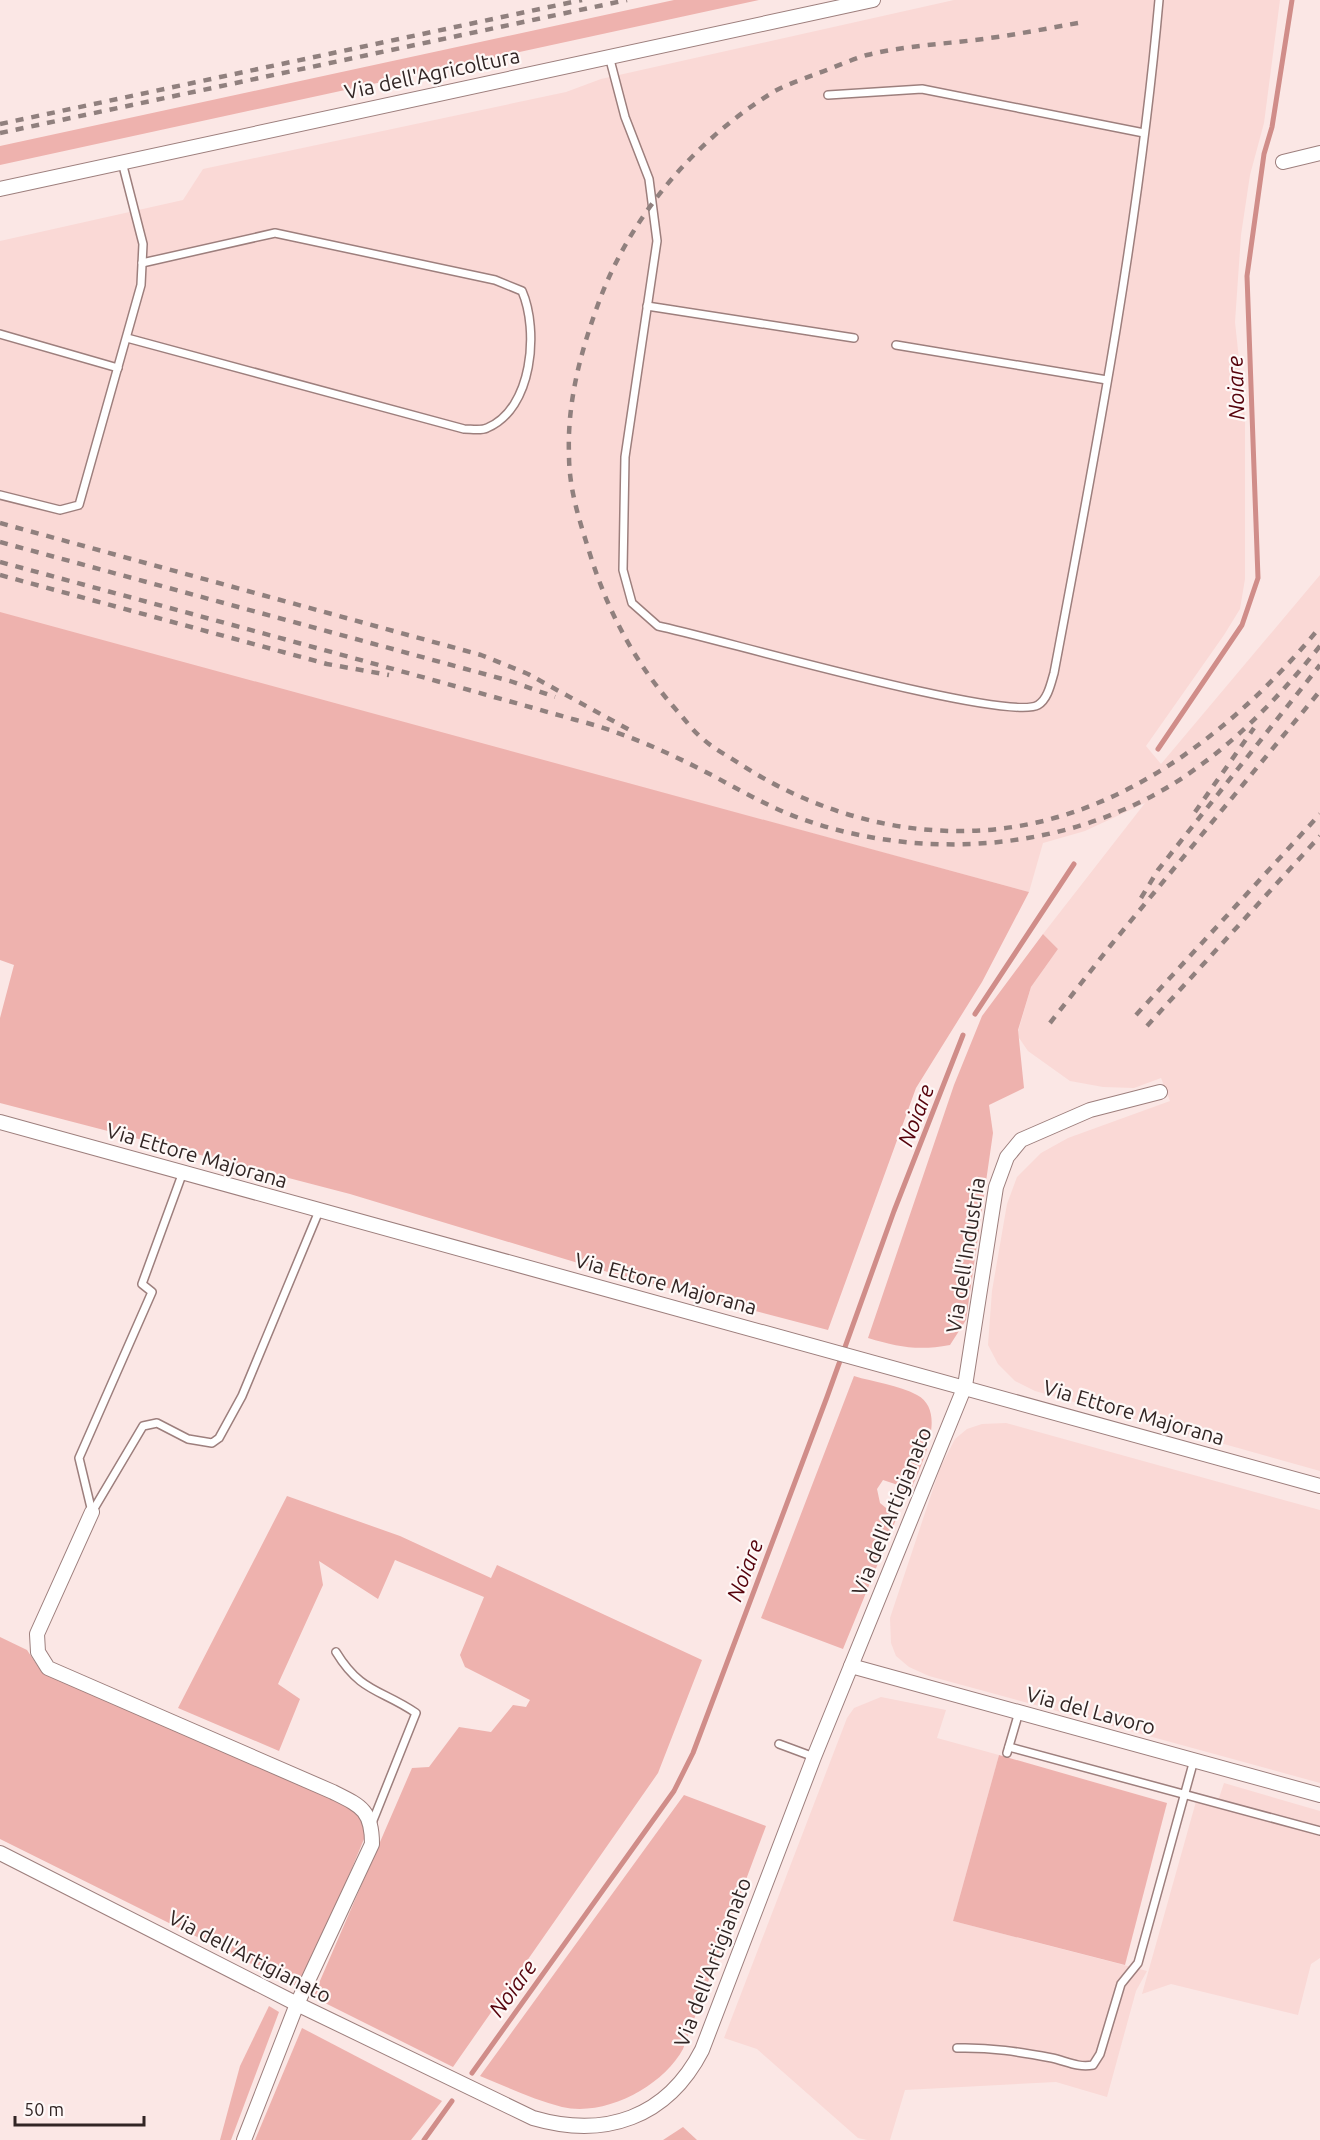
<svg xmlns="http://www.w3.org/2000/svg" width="1320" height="2140" font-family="Ubuntu,sans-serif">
  <rect width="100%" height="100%" fill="#fbe7e5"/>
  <!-- built -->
  <g fill="#fad9d6">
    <polygon points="954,0 1280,0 1264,123 1250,175 1241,235 1235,322 1245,416 1245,579 1240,609 1224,635 1146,746 1161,764 1320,575 1320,1471 1035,1391 1015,1381 998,1364 988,1345 992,1291 1007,1204 1017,1177 1041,1153 1068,1138 1170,1101 1161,1078 1134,1088 1103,1087 1070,1081 1028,1051 1017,1035 1031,987 1058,949 1043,934 1145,803 1085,831 1043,843 1029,892 0,614 0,241 183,200 203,169 566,92 601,79"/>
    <polygon points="1006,1423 1320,1510 1320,1783 929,1676 909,1667 896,1656 891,1643 890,1618 940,1468 955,1439 967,1429 982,1424"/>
    <polygon points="881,1697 946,1710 937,1738 999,1755 953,1921 1147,1971 1136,1991 1107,2097 1056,2082 905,2090 890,2140 867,2140 858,2138 757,2049 724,2038 847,1718 854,1708"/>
    <polygon points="1224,1783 1320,1811 1320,1958 1311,1964 1298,2015 1171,1984 1142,1994 1197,1798 1217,1804"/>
  </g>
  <!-- green -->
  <g fill="#eeb2ae">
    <polygon points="674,0 759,0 0,165 0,146"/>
    <polygon points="0,612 1029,892 982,982 916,1088 828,1330 611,1273 350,1194 0,1103 0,1018 14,965 0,960"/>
    <path d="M 1043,934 L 1058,949 L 1031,987 L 1018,1030 L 1024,1088 L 989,1105 L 993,1133 L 966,1320 L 950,1345 C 918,1351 898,1347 868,1338 L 954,1085 L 982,1016 Z"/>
    <path d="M 854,1376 C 873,1382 899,1385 917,1395 C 949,1412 920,1467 911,1490 L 902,1491 L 898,1485 L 883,1480 L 877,1489 L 880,1503 L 897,1517 L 843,1649 L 761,1618 Z"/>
    <polygon points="287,1496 400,1536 491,1578 497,1565 702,1660 658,1773 453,2067 313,1997 412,1768 429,1767 459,1727 491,1732 513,1705 526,1707 530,1700 465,1667 460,1655 484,1597 395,1560 378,1599 319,1561 323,1585 278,1684 300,1699 279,1751 178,1708"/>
    <polygon points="0,1637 27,1650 39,1668 355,1809 365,1825 364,1839 302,1989 0,1839"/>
    <polygon points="999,1755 1167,1803 1125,1965 953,1921"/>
    <path d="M 684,1795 L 766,1826 L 683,2049 C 663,2086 606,2117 562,2107 C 534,2100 507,2087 480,2076 Z"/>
    <polygon points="269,2006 279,2012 231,2140 220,2140 240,2066"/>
    <polygon points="302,2028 442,2101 411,2140 255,2140"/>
    <polygon points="683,2127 697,2140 663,2140"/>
  </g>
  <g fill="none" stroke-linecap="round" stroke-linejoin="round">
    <!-- stream -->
    <g stroke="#d08d89" stroke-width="5">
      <polyline points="1158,749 1242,625 1258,578 1247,276 1264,154 1272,127 1292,0"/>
      <polyline points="975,1014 1074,864"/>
      <polyline points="472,2073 674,1791 693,1753 827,1397 894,1211 963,1035"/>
      <polyline points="424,2140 452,2101"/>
    </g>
    <defs>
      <g id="lane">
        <path d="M 609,56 L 625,117 L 649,179 L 657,241 L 625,457 L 623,570 L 632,603 L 658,626 C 712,637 1007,723 1038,705 C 1048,699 1051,683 1054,673 C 1096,450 1139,226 1159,0"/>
        <polyline points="828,95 922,89 1144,133"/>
        <polyline points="647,306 854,338"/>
        <polyline points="0,334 118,368"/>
        <path d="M 127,338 L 464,429 C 471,429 481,431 487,428 C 533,409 539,330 522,291 L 495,280 L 275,233 L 142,263"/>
        <polyline points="896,345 1107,380"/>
        <polyline points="0,495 60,510 79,505 141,285 143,244 122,162"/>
        <polyline points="92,1512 143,1426 157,1423 188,1439 212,1443 219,1438 242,1396 319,1211"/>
        <polyline points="92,1512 79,1458 152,1292 142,1284 183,1172"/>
        <path d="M 336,1652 C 361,1693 381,1689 416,1713 L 372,1823"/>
        <polyline points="779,1744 814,1757"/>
        <polyline points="1009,1747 1320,1831"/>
        <polyline points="1007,1753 1019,1712"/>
        <path d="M 957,2048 C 990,2047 1020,2052 1052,2058 C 1066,2061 1078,2068 1093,2065 L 1100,2054 L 1121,1984 L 1138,1963 L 1194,1760"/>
      </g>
      <g id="street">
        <polyline points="1283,162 1320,153"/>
        <polyline points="0,189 873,0"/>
        <polyline points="0,1122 1320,1486"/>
        <path d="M 92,1512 L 37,1634 L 38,1652 L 48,1668 L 333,1792 C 361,1806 372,1810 372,1844 L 297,2004 L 244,2140"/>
        <polyline points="851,1666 1320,1795"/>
        <path d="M 0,1853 L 297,2004 L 533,2118 C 605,2139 667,2118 702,2050 L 814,1757 L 965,1386 L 996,1187 L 1007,1157 L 1021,1140 L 1090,1110 L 1160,1092"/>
      </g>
    </defs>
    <!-- lane casing -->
    <use href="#lane" stroke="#9d7f7d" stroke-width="10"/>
    <!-- street casing -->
    <use href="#street" stroke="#9d7f7d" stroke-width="16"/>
    <!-- lane -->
    <use href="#lane" stroke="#fff" stroke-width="7"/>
    <!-- street -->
    <use href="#street" stroke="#fff" stroke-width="14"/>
    <!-- rail -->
    <g stroke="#90807e" stroke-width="4.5" stroke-dasharray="8 8" stroke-linecap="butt">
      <path d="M 1078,23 C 1049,28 1020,34 990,38 C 949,44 907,45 867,55 C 850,60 833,68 816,74 C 803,79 788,84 775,91 C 697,138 632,214 600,299 C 581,350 567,401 569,455 C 569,489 579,519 589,551 C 608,613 636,665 679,713 C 687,722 694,732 703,739 C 714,749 728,756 740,764 C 828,821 935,846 1039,822 C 1151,796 1248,715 1320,627"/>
      <polyline points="0,124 582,0"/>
      <polyline points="0,133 627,0"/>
      <polyline points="0,523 481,655 528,674 635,733"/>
      <polyline points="0,542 510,681 555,697"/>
      <path d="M 0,562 C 192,614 385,666 576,720 C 615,730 654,746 690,764 C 727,782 761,804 799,818 C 929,865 1086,850 1198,767 C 1245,733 1284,691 1320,646"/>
      <polyline points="0,575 327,664 389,675"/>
      <polyline points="1195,812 1254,728"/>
      <polyline points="1141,898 1158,870 1320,665"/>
      <polyline points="1136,1015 1320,814"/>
      <polyline points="1050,1023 1111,945 1320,691"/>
      <polyline points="1147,1026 1320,836"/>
    </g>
  </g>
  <g text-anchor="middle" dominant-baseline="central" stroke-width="4.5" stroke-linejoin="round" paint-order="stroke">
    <!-- street labels -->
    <g font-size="21" fill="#312524" stroke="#fef8f7">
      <text transform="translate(432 73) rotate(-12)">Via dell'Agricoltura</text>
      <text transform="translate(197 1155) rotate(16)">Via Ettore Majorana</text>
      <text transform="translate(965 1255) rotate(-81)">Via dell'Industria</text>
      <text transform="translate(666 1283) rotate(15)">Via Ettore Majorana</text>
      <text transform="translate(1134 1412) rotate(16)">Via Ettore Majorana</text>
      <text transform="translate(891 1511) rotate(-68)">Via dell'Artigianato</text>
      <text transform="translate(1091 1710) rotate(15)">Via del Lavoro</text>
      <text transform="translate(250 1956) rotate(27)">Via dell'Artigianato</text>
      <text transform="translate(712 1962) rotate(-69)">Via dell'Artigianato</text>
    </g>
    <!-- water labels -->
    <g font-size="22" font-style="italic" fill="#56030c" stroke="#fef8f7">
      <text transform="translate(1235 388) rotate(-92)">Noiare</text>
      <text transform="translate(915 1115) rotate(-69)">Noiare</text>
      <text transform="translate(744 1570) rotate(-69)">Noiare</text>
      <text transform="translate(512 1988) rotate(-54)">Noiare</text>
    </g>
  </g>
  <!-- scale -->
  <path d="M15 2116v9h129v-9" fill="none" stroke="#312524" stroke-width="3"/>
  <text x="24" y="2116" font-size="18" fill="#312524" stroke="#fef8f7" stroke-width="4.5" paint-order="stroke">50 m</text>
</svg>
